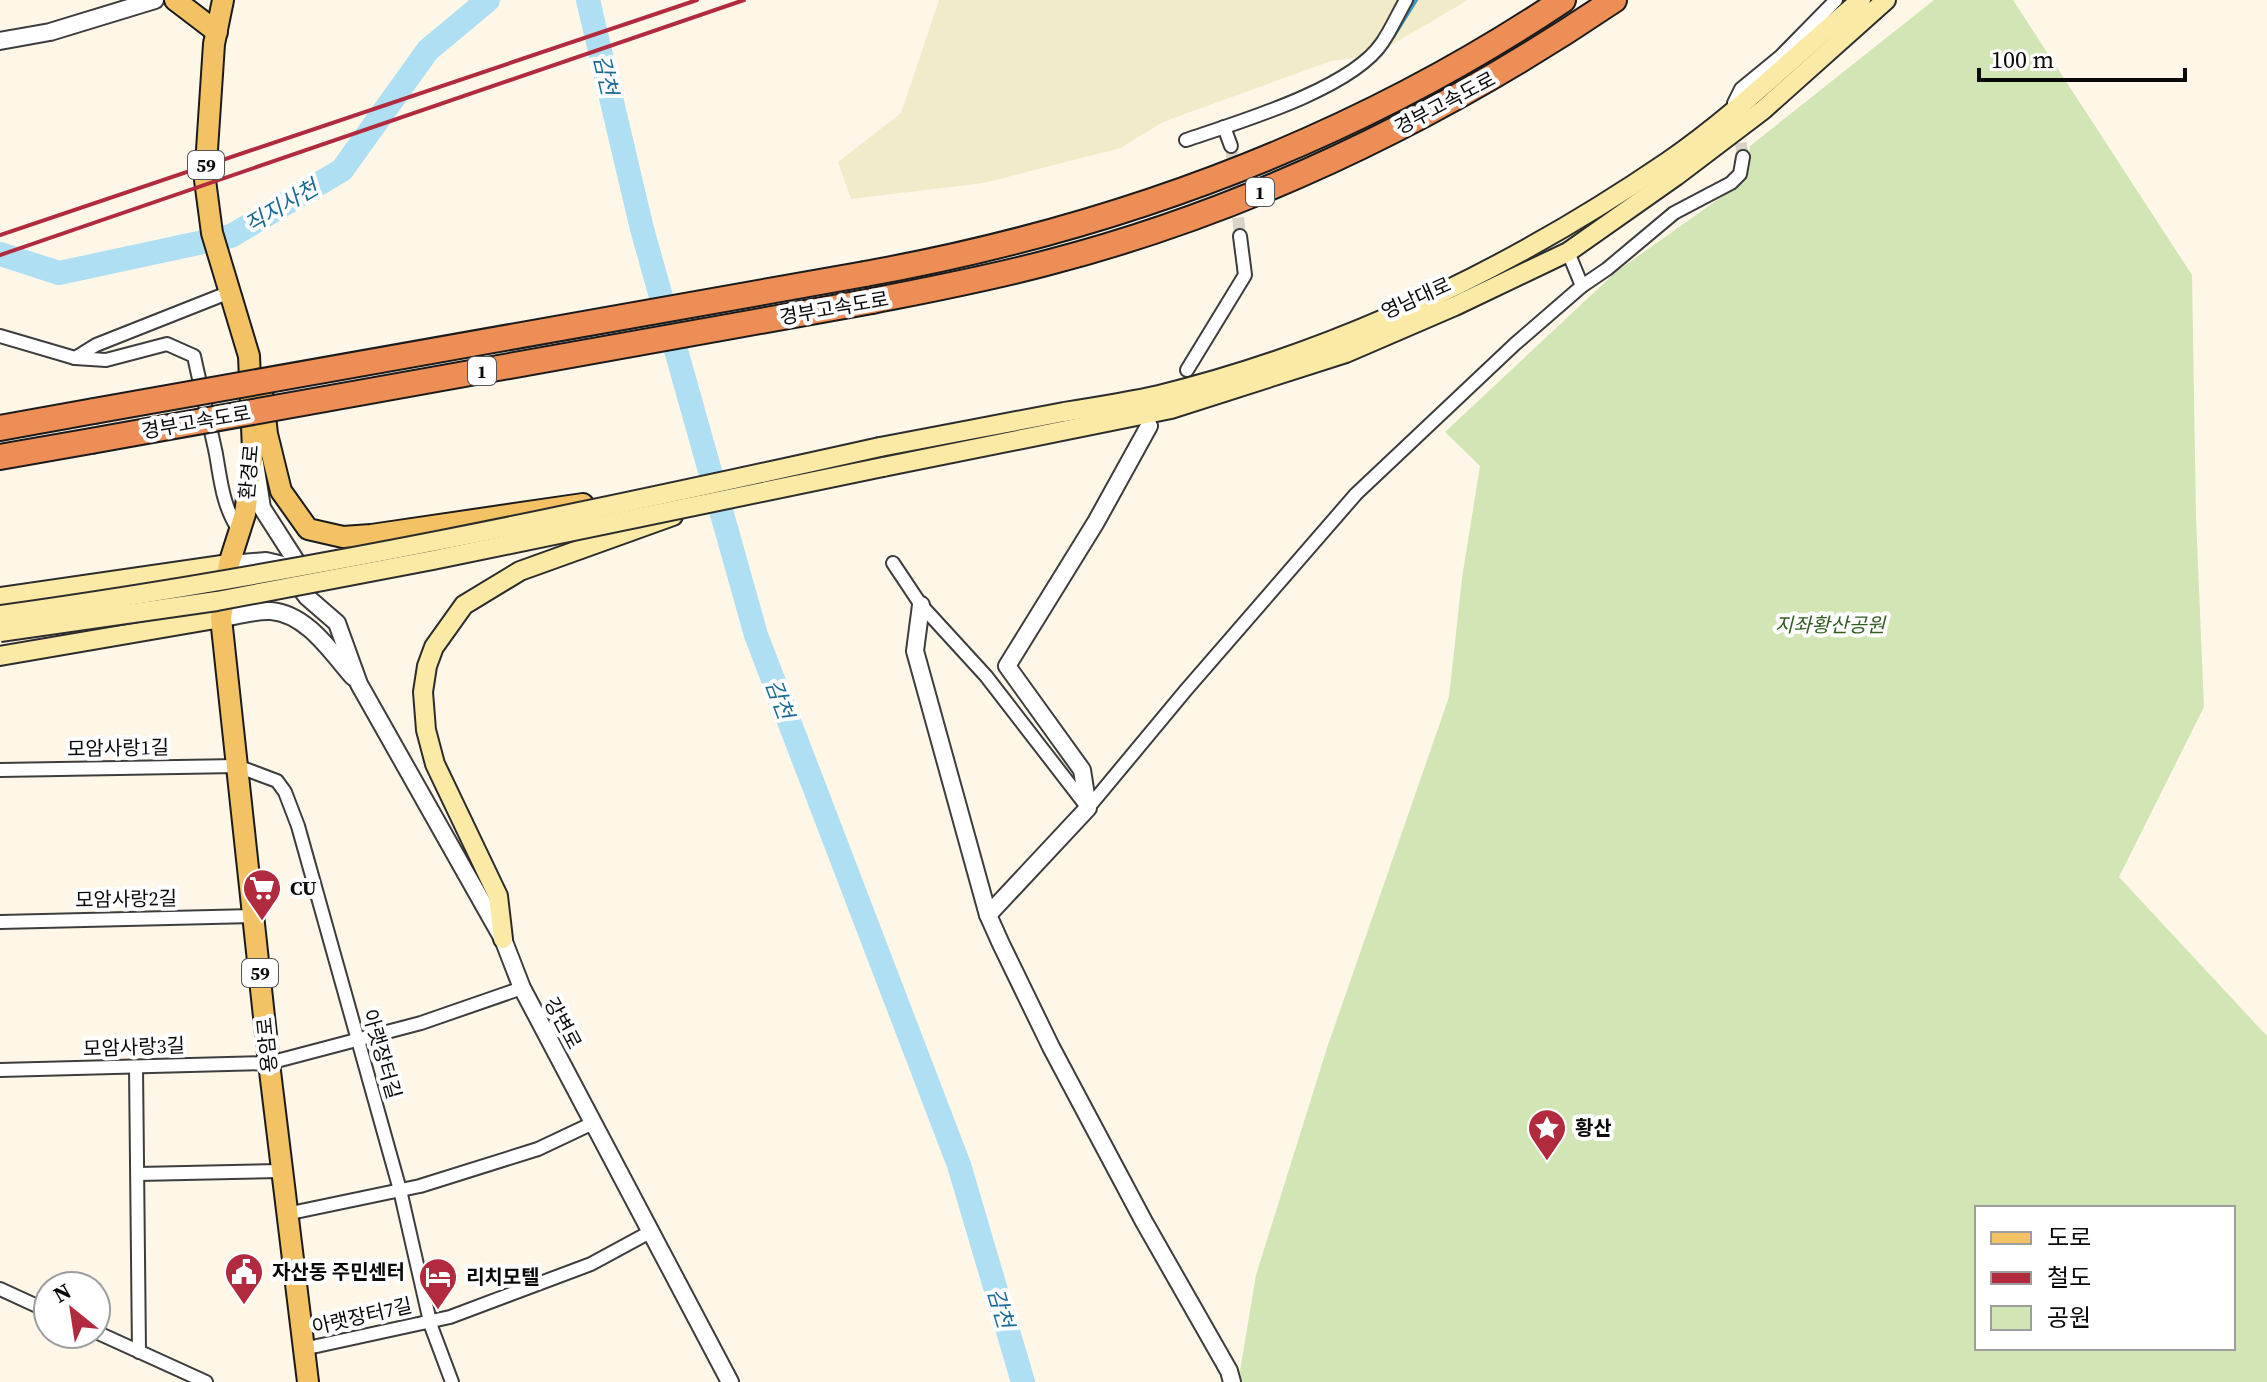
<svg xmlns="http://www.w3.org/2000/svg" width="2267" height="1382" font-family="'Source Serif 4','Noto Sans KR',serif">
  <rect width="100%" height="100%" fill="#fef7e8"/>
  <!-- farmland -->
  <polygon fill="#f2ebca" points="939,0 1468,0 1373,56 1331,61 1163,122 1121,148 984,183 851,199 838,162 901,113"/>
  <!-- green -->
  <path fill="#d2e5b4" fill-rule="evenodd" d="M 1934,0 L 2013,0 L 2192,275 L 2196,518 L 2204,707 L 2119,877 L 2267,1036 L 2267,1382 L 1242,1382 L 1240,1371 L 1256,1275 L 1327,1048 L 1449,697 L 1462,578 L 1480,466 L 1445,432 L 1617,271 L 1744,181 L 1750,146 ZM 1977,1208 L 2233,1208 L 2233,1348 L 1977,1348 Z"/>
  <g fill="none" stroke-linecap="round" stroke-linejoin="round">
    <!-- stream -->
    <polyline stroke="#3a9ac5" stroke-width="4" points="1393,37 1416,0"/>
    <!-- river -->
    <g stroke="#afdff2" stroke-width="24">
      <polyline points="588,0 642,229 756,635 959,1165 1023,1382"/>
      <polyline points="0,254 59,273 231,236 342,170 428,50 488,0"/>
    </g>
    <!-- minor-tunnel -->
    <g stroke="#d9d3c7" stroke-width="12" stroke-dasharray="12 6" stroke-linecap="butt">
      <polyline points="1738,125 1743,157"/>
      <polyline points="1231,146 1240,236"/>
    </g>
    <defs>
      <g id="minor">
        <polyline points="1734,103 1741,89 1780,57 1836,0"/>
        <polyline points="1224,127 1231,146"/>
        <path d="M 1186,140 C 1239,122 1351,89 1382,43 C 1391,30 1398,14 1406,0"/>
        <polyline points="1582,286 1607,269 1674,213 1731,183 1740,174 1743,157"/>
        <path d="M 0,336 L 75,358 L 106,360 L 167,344 L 194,356 C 201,389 209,421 216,454 C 221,483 223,507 240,532"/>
        <polyline points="75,358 96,345 230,292"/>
        <polyline points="1187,370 1245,275 1240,236"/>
        <polyline points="893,563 921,605 986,676 1088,808 1186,690 1356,494 1515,344 1582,286 1568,252"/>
        <polyline points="0,770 237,766 277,781 285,792 298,826 400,1190 431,1326 452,1382"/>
        <polyline points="0,922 254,916"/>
        <polyline points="136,1067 139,1352"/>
        <polyline points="0,1070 269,1063 421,1023 522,988"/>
        <polyline points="138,1174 281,1171"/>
        <polyline points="286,1214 420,1186 538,1149 593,1123"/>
        <polyline points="0,1289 48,1311"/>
        <polyline points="96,1332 206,1382"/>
        <polyline points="303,1349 450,1317 591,1264 650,1232"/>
      </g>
      <g id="tertiary">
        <polyline points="0,41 50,32 155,0"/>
        <polyline points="255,463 262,508 305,575"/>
        <polyline points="229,564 266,561 283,565 307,597 337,623 359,684 503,939 522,988 730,1382"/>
        <polyline points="921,605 915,651 988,915 1001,944 1051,1047 1143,1220 1229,1371 1232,1382"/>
        <path d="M 221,618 C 237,616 255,610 271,611 C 307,614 331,652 353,677"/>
        <polyline points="988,915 1088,808 1082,770 1007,666 1096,522 1149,426"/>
      </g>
      <g id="secondary">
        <path d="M 880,447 C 941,435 1003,424 1064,412 C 1096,407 1128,402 1159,395 C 1341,350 1513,267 1667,162 C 1737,114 1796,54 1861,0"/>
        <polyline points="883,467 1171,409 1346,353 1455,306 1568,252 1676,176 1763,110 1886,0"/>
        <polyline points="0,597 229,564"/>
        <polyline points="0,656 221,618"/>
        <polyline points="503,939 498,896 435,764 426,730 423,692 427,666 434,647 464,605 520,571 673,516"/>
      </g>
      <g id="primary">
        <polyline points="175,0 217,32"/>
        <polyline points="223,0 214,44 205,180 212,233 249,356 253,450 245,514 229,564 221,618 269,1063 308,1382"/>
        <polyline points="263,397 267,434 281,491 308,529 343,537 371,535 583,504"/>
      </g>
      <g id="motorway">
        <path d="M 865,274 C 1114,229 1351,142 1563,0"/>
        <path d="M 872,301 C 932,289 991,278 1050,262 C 1253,209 1441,117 1614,0"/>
        <polyline points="0,428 94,411"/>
        <polyline points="0,457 91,441"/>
      </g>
    </defs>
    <!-- minor casing -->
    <use href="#minor" stroke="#3d3d3d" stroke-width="16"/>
    <!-- tertiary casing -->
    <use href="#tertiary" stroke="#3d3d3d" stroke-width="20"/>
    <!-- secondary casing -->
    <use href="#secondary" stroke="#2c2c2c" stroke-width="22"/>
    <!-- primary casing -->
    <use href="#primary" stroke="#1b1b1b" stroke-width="24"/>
    <!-- motorway casing -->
    <use href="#motorway" stroke="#1b1b1b" stroke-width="28"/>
    <!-- minor -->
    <use href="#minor" stroke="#fff" stroke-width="12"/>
    <!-- tertiary -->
    <use href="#tertiary" stroke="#fff" stroke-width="16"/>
    <!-- secondary -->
    <use href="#secondary" stroke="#fbeaa6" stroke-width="18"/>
    <!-- primary -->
    <use href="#primary" stroke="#f2c264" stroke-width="20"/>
    <!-- motorway -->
    <use href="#motorway" stroke="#ed8e57" stroke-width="24"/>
    <!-- rail -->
    <g stroke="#b12a3d" stroke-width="4">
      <polyline points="0,235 697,0"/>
      <polyline points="0,255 744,0"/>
    </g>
    <defs>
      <g id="secondary-bridge">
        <path d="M 0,615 C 296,574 588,512 880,447"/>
        <polyline points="0,632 217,601 433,560 883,467"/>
      </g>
      <g id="motorway-bridge">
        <polyline points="94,411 865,274"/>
        <polyline points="91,441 872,301"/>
      </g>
    </defs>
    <!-- secondary-bridge casing -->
    <use href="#secondary-bridge" stroke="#2c2c2c" stroke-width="22" stroke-linecap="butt"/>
    <!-- motorway-bridge casing -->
    <use href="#motorway-bridge" stroke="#1b1b1b" stroke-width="28" stroke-linecap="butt"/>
    <!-- secondary-bridge -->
    <use href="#secondary-bridge" stroke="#fbeaa6" stroke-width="18"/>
    <!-- motorway-bridge -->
    <use href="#motorway-bridge" stroke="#ed8e57" stroke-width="24"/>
  </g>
  <!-- icons -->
  <defs>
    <symbol id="supermarket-pin" viewBox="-11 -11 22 30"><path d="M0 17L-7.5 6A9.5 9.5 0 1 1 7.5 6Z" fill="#b12a3d" stroke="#fff"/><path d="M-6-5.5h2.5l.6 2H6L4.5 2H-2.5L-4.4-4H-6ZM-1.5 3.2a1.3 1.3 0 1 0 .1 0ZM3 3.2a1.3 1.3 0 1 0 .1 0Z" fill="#fff"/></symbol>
    <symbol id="sight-pin" viewBox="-11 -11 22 30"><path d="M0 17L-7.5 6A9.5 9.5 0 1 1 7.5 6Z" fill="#b12a3d" stroke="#fff"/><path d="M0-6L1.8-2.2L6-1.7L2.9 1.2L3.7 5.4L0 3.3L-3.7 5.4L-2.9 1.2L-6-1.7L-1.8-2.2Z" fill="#fff"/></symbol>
    <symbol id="civic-pin" viewBox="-11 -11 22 30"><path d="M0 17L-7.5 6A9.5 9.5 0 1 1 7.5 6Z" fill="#b12a3d" stroke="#fff"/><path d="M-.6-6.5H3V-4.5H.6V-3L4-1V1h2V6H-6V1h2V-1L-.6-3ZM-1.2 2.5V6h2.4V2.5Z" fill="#fff"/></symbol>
    <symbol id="hotel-pin" viewBox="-11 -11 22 30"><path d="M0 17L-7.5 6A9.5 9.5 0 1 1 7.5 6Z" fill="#b12a3d" stroke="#fff"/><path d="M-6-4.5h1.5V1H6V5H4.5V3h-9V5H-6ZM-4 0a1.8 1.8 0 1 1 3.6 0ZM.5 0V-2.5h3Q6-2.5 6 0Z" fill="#fff"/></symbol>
  </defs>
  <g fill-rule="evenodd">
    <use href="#supermarket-pin" x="240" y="866" width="44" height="60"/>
    <use href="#sight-pin" x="1525" y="1106" width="44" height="60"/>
    <use href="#civic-pin" x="222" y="1250" width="44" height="60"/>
    <use href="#hotel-pin" x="416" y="1255" width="44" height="60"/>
  </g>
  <g text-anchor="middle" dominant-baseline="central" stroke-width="8" stroke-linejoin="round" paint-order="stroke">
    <!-- shield labels -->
    <g fill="#fff" stroke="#545454" stroke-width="2">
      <rect x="188" y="151" width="36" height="28" rx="6"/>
      <rect x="1246" y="178" width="28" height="28" rx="6"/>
      <rect x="468" y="357" width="28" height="28" rx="6"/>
      <rect x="242" y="959" width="36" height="28" rx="6"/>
    </g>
    <g font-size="18" font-weight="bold" fill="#0a0a0a">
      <text x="206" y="165">59</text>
      <text x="1260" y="192">1</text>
      <text x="482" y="371">1</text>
      <text x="260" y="973">59</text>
    </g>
    <!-- street labels -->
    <g font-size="20" fill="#0a0a0a" stroke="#fff">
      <text transform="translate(1445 103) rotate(-28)">경부고속도로</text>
      <text transform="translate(1416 298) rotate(-24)">영남대로</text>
      <text transform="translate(834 308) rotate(-10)">경부고속도로</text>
      <text transform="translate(196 422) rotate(-10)">경부고속도로</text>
      <text transform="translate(249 472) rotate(-85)">환경로</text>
      <text transform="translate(118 748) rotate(-1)">모암사랑1길</text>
      <text transform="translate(126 899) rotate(-1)">모암사랑2길</text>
      <text transform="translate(563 1023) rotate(62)">강변로</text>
      <text transform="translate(267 1045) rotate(-96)">용암로</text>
      <text transform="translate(134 1047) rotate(-2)">모암사랑3길</text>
      <text transform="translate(382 1054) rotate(74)">아랫장터길</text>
      <text transform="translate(362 1316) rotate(-13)">아랫장터7길</text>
    </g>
    <!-- park labels -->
    <g font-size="20" font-style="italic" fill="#315d1f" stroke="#fff">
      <text x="1830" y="625">지좌황산공원</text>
    </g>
    <!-- poi labels -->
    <g font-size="20" font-weight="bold" fill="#0a0a0a" stroke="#fff" text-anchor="start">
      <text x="290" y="888">CU</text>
      <text x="1575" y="1128">황산</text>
      <text x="272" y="1272">자산동 주민센터</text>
      <text x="466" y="1277">리치모텔</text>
    </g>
    <!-- water labels -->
    <g font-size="22" font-style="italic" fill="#1b6a93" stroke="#fff">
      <text transform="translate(606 75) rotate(77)">감천</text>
      <text transform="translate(281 206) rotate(-31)">직지사천</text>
      <text transform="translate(780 699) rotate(69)">감천</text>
      <text transform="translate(1001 1308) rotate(73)">감천</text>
    </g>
  </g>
  <!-- legend -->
  <rect x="1975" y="1206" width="260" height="144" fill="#ffffff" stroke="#9d9d9d" stroke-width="2"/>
  <rect x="1991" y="1232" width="40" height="12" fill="#f2c264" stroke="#9d9d9d" stroke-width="2"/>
  <text x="2047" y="1246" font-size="24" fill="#0a0a0a">도로</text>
  <rect x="1991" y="1272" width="40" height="12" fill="#b12a3d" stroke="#9d9d9d" stroke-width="2"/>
  <text x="2047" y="1286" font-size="24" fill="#0a0a0a">철도</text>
  <rect x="1991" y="1306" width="40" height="24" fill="#d2e5b4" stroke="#9d9d9d" stroke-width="2"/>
  <text x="2047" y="1326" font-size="24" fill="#0a0a0a">공원</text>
  <!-- north arrow -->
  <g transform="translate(72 1310) rotate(330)"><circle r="38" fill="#ffffff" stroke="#9d9d9d" stroke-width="2"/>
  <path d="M0-6L14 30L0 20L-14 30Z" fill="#b12a3d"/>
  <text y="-12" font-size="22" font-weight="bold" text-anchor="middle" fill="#0a0a0a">N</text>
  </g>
  <!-- scale -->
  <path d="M1979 68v12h206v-12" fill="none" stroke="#0a0a0a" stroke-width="4"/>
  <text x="1991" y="68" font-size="24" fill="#0a0a0a" stroke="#ffffff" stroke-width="6" paint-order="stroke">100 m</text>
</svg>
